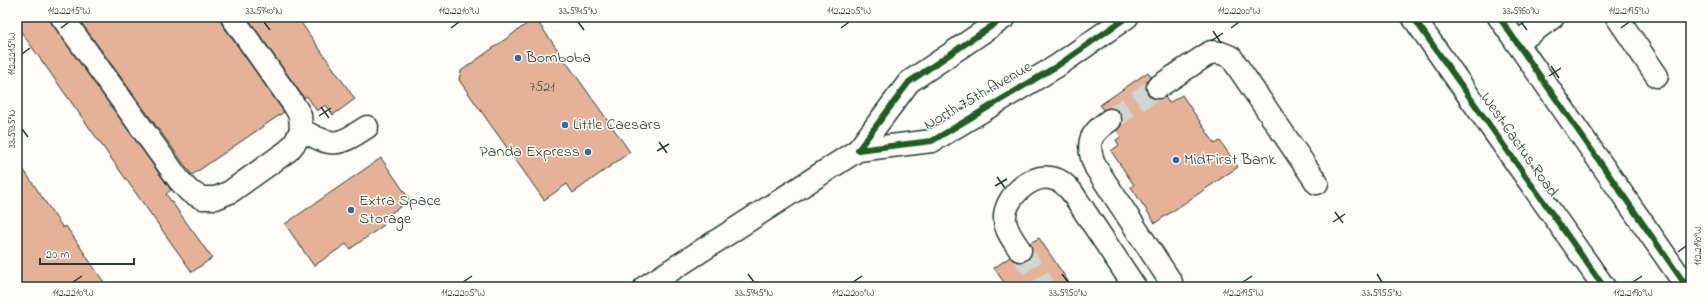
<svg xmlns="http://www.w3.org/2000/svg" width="1708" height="304" font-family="'Indie Flower',sans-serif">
  <rect width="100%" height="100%" fill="#fdfcf7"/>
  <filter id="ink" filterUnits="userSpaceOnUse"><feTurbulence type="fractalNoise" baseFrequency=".025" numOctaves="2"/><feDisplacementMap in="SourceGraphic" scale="8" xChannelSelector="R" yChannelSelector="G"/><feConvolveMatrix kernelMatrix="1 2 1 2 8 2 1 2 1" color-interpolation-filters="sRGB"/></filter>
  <g filter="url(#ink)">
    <!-- building -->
    <g fill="#e5b297" stroke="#1f3d34">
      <polygon points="17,17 50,17 52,24 171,190 166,194 212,258 192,272 17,26"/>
      <polygon points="77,17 220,17 222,24 284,112 192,175"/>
      <polygon points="247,17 297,17 355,99 333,115 326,105 317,111 307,96 304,98"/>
      <polygon points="535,18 630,152 573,193 567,184 544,200 459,80 461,71"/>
      <polygon points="1148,72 1151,76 1147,81 1146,87 1148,94 1153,98 1158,99 1165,97 1169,103 1182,95 1215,144 1220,141 1238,167 1155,223 1131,187 1134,185 1111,151 1119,145 1116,140 1121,137 1117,130 1122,125 1122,119 1120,113 1115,108 1109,108 1103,110 1100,105"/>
      <polygon points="381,158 410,200 381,220 384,225 350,249 346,244 314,266 285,224"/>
      <polygon points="17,160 63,228 66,226 107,287 17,287"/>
      <polygon points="1039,238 1072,287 1007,287 994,268 1010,257 1015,261 1021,262 1027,260 1031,255 1032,249 1030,243"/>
    </g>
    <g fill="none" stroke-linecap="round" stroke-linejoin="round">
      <!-- minor-tunnel -->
      <g stroke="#d1d6d0" stroke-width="22" stroke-dasharray="22 11" stroke-linecap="butt">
        <polyline points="1110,120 1158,87"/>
        <polyline points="1020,250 1045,287"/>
      </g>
      <defs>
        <g id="minor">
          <polyline points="62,17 179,180 189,191 202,198 216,198 230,192 289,150 296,141 301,130 300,115 294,105 232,17"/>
          <polyline points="1617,17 1657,76"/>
          <polyline points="1517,43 1553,17"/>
          <polyline points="1158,87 1211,52 1221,53 1231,57 1317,183"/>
          <path d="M 1110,120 C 1089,134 1085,144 1096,168 L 1171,282"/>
          <path d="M 301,130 C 334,147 336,147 367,127"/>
          <path d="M 1020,250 C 1014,241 1006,232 1005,220 C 1003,199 1030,174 1050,178 C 1060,179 1065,185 1071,191 L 1135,287"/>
        </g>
        <g id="major">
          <polyline points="1413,17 1604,287"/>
          <polyline points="1499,17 1687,287"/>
          <polyline points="858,150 932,141 1057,66 1127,17"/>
          <polyline points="645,287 858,150 909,82 1005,17"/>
        </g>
      </defs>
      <!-- minor casing -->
      <use href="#minor" stroke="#1f3d34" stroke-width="25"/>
      <!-- major casing -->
      <use href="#major" stroke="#1f3d34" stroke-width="25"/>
      <!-- minor -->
      <use href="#minor" stroke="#fdfcf7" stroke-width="22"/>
      <!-- major -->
      <use href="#major" stroke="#fdfcf7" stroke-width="22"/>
      <defs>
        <g id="cycleway">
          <polyline points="1413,17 1604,287"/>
          <polyline points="1499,17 1687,287"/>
          <polyline points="858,150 932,141 1057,66 1127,17"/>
          <polyline points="858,150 909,82 1005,17"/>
        </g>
      </defs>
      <!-- cycleway casing -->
      <use href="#cycleway" stroke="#fdfcf7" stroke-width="8"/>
      <!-- cycleway -->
      <use href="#cycleway" stroke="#1b5e20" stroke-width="6"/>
    </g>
  </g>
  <!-- ticks -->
  <path fill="none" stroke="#1f3d34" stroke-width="1.5" d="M 264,22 L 270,30M 578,22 L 584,30M 1521,22 L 1527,30M 61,28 L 69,22M 451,28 L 459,22M 841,28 L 849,22M 1231,28 L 1239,22M 1621,28 L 1629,22M 1213,31 L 1221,43M 1211,41 L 1223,33M 22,54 L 30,48M 1551,66 L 1559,78M 1549,76 L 1561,68M 321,107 L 329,118M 319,116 L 331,108M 22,129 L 28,137M 659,142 L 667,153M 657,151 L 669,144M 997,177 L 1005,188M 995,186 L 1007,179M 1335,212 L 1343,223M 1333,222 L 1345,214M 1678,252 L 1686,246M 748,274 L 754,282M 1062,274 L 1068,282M 1377,274 L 1382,282M 73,282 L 82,276M 463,282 L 472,276M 853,282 L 862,276M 1243,282 L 1252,276M 1633,282 L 1642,276"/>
  <!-- markers -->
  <g fill="#1f6fb2" stroke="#fdfcf7" stroke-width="1.5">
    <circle cx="518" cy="58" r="4"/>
    <circle cx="565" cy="125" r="4"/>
    <circle cx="588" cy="152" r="4"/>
    <circle cx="1176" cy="160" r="4"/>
    <circle cx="351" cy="210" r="4"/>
  </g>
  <g text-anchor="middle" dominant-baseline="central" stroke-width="3" stroke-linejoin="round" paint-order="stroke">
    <!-- number labels -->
    <g font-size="14" fill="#505a4d">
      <text x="542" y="87">7521</text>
    </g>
    <!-- poi labels -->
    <g font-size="16" fill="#1f3d34" stroke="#fdfcf7" text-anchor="start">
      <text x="526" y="58">Bomboba</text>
      <text x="573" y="125">Little Caesars</text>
      <text x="580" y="152" text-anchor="end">Panda Express</text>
      <text x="1184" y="160">MidFirst Bank</text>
      <text x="359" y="201">Extra Space<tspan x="359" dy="18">Storage</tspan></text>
    </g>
    <!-- street labels -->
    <g font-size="16" fill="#1f3d34" stroke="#fdfcf7">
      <text transform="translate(978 96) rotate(-30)">North 75th Avenue</text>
      <text transform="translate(1519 145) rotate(55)">West Cactus Road</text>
    </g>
  </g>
  <!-- margin -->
  <rect width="1708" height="304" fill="none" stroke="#fdfcf7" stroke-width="44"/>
  <!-- scale -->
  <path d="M40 258v6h94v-6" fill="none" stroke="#1f3d34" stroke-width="2"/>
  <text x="46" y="258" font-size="12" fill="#1f3d34" stroke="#fdfcf7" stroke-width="3" paint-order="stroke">20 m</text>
  <rect x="22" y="22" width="1664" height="260" fill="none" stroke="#1f3d34" stroke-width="1.5"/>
  <g font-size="10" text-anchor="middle" fill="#1f3d34">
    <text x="69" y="14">112.2215°W</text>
    <text x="264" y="14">33.5940°N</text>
    <text x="459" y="14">112.2210°W</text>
    <text x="578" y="14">33.5945°N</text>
    <text x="849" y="14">112.2205°W</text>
    <text x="1239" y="14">112.2200°W</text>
    <text x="1521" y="14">33.5960°N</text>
    <text x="1629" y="14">112.2195°W</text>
    <text transform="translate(11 54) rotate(-90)" y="4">112.2215°W</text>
    <text transform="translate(11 129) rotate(-90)" y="4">33.5935°N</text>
    <text transform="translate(1697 246) rotate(-90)" y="4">112.2190°W</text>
    <text x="73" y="296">112.2210°W</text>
    <text x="463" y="296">112.2205°W</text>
    <text x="754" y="296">33.5945°N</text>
    <text x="853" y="296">112.2200°W</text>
    <text x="1068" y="296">33.5950°N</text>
    <text x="1243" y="296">112.2195°W</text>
    <text x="1382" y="296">33.5955°N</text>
    <text x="1633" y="296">112.2190°W</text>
  </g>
</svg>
